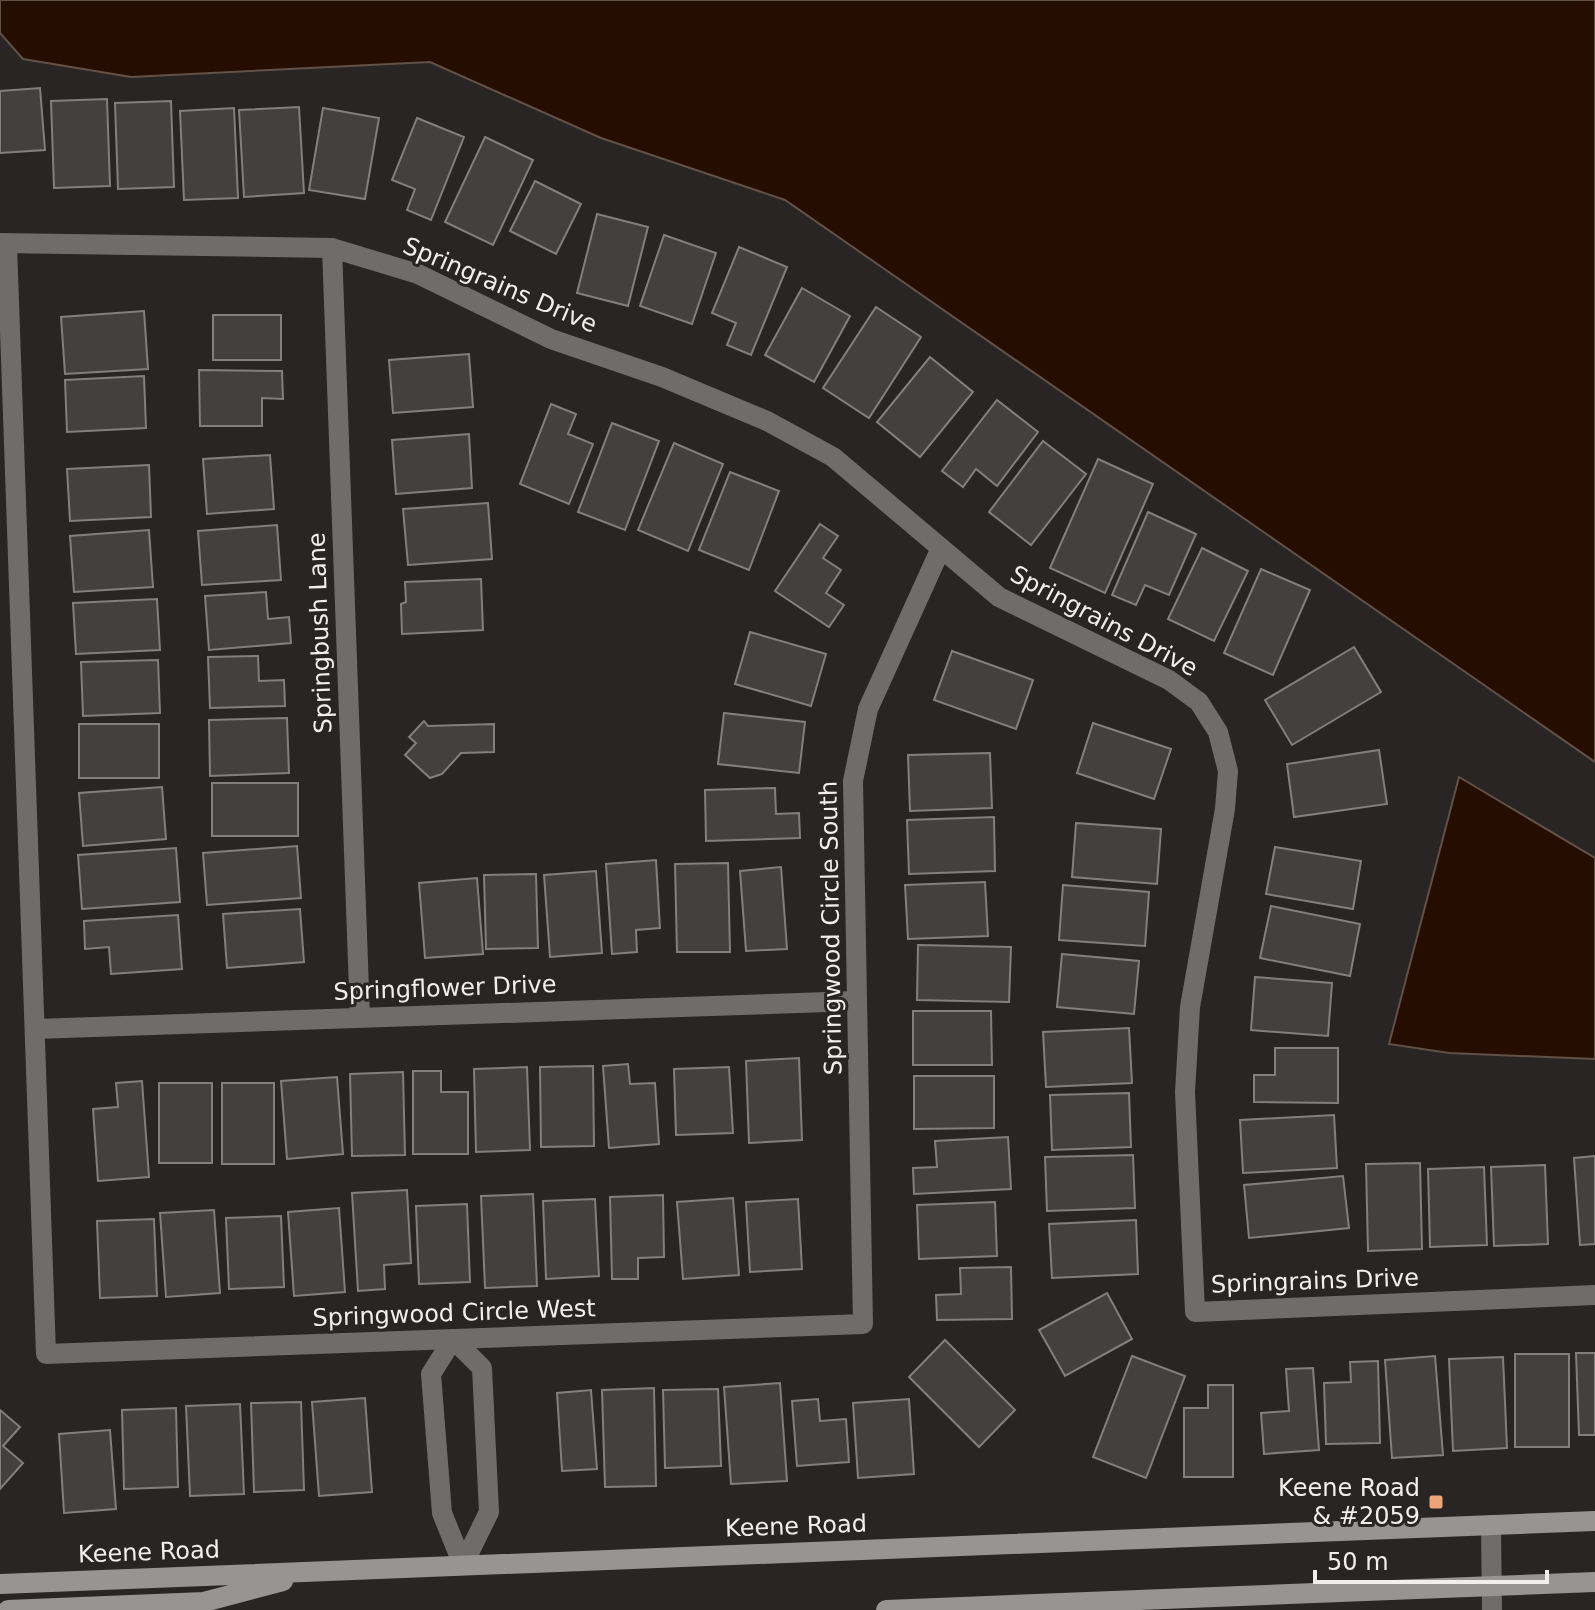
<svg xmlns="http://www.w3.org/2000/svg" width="1595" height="1610" font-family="'DejaVu Sans',sans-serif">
  <rect width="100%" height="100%" fill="#282524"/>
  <!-- water -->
  <g fill="#260d01" stroke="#635148" stroke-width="2">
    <polygon points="0,0 1595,0 1595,762 785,200 601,138 430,62 131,77 23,59 0,33"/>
    <polygon points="1459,777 1595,858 1595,1059 1449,1053 1389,1044"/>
  </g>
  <!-- building -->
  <g fill="#43413f" stroke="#827f7d" stroke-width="2">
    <polygon points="40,88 45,150 0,153 0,91"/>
    <polygon points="107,99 110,186 54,188 51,101"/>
    <polygon points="171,101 174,187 118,189 115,103"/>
    <polygon points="299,107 304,193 244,197 239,110"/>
    <polygon points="234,108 238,198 184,200 180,111"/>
    <polygon points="323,108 379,118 365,199 309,190"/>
    <polygon points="417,118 464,137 431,220 407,210 415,189 392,180"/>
    <polygon points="485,137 533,160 493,245 445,222"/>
    <polygon points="535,181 581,204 556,254 510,231"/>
    <polygon points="597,214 648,227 628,306 577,293"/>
    <polygon points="664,235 716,253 692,324 640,306"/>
    <polygon points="739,247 787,267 751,355 727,345 736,323 712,313"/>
    <polygon points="802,288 850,316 814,382 765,355"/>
    <polygon points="876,307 921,337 869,418 823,388"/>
    <polygon points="144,311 148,369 65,374 61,317"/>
    <rect x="213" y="315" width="68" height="45"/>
    <polygon points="469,354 473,407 393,413 389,360"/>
    <polygon points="930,357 973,392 920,457 877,422"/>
    <polygon points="199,370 282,371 283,399 262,398 262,426 200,426"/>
    <polygon points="144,376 146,428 67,432 65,380"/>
    <polygon points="997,400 1038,432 997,486 976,469 963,487 942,471"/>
    <polygon points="551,404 576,414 568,434 593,444 569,504 520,484"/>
    <polygon points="612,423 659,441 625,530 578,512"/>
    <polygon points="469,434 472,488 396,494 392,440"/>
    <polygon points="1043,441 1086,474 1031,545 989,512"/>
    <polygon points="674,443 723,464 688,551 638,530"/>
    <polygon points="270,455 274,509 207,514 203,459"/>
    <polygon points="1098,459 1153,484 1105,593 1050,568"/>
    <polygon points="149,465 151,517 70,521 67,469"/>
    <polygon points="730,472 779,491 749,570 699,550"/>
    <polygon points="488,503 492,559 408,565 403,509"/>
    <polygon points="1148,512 1196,534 1169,595 1145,585 1136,605 1112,595"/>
    <polygon points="820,524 838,536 823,558 841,570 826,593 844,605 829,627 775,591"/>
    <polygon points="277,525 281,580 202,585 198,531"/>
    <polygon points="149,530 153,587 74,592 70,536"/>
    <polygon points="1202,548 1248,571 1214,641 1168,619"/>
    <polygon points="1261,569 1310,590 1273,675 1224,653"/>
    <polygon points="481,579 483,630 402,634 401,604 406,602 405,582"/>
    <polygon points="266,592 268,619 289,617 291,643 209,650 205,596"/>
    <polygon points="157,599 160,650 76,654 73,603"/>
    <polygon points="750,632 826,654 811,706 735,684"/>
    <polygon points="1354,647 1381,692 1292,745 1265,700"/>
    <polygon points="952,651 1033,680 1016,729 934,700"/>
    <polygon points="258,656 259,681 284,680 285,706 210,708 208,657"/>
    <polygon points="158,660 160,713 83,716 81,662"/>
    <polygon points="724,713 805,722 799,773 718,764"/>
    <polygon points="287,718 289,773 210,776 209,720"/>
    <polygon points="424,721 428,726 494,724 494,752 461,753 442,774 430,778 405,755 416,743 409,737"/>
    <polygon points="1093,723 1171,749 1154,799 1077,773"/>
    <rect x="79" y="724" width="80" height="54"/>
    <polygon points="1379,750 1387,804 1294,817 1287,764"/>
    <polygon points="990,753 992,808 910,811 908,755"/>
    <rect x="212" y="783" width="86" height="53"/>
    <polygon points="162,787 166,839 83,846 79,793"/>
    <polygon points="775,788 776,814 799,813 800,838 706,841 705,790"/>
    <polygon points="994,817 995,871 909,874 907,820"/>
    <polygon points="1076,823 1161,829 1157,884 1072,877"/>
    <polygon points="297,846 301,898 207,905 203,853"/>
    <polygon points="1275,847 1361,861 1353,909 1266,894"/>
    <polygon points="176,848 180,902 82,909 78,855"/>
    <polygon points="656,860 660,928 636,930 637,952 612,954 606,864"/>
    <polygon points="728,863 730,952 677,952 675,864"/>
    <polygon points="781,867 787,949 746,951 740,871"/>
    <polygon points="596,871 602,953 550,957 544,875"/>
    <polygon points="536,874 538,948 486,949 484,875"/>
    <polygon points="477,878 483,954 425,958 419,883"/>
    <polygon points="985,882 988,936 908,939 905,885"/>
    <polygon points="1063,885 1149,892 1145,946 1059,940"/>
    <polygon points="1271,906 1360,924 1350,976 1260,958"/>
    <polygon points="300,909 304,962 227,968 223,914"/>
    <polygon points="178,915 182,969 111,974 109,947 85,949 84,921"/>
    <polygon points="918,945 1011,947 1009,1002 917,1000"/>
    <polygon points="1062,954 1139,961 1134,1014 1057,1007"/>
    <polygon points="1255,977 1332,983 1328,1036 1251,1030"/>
    <polygon points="913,1011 991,1011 992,1065 913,1065"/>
    <polygon points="1129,1028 1132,1083 1046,1087 1043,1032"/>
    <polygon points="1275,1048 1338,1048 1338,1103 1254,1102 1254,1075 1275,1075"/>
    <polygon points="799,1058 802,1140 749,1143 746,1061"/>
    <polygon points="628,1064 630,1084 655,1083 659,1144 609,1148 603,1066"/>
    <polygon points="593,1066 594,1146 541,1147 540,1067"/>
    <polygon points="527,1067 530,1150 476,1152 474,1069"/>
    <polygon points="729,1067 733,1133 676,1135 674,1069"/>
    <polygon points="413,1071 441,1071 441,1092 468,1092 468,1154 413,1154"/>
    <polygon points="403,1072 405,1155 352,1156 350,1074"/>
    <polygon points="914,1076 994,1076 994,1128 914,1129"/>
    <polygon points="337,1077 343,1154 287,1159 281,1081"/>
    <polygon points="142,1081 149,1177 98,1181 93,1109 118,1107 116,1083"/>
    <rect x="159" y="1083" width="53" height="80"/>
    <rect x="222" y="1083" width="52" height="81"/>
    <polygon points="1129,1093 1131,1147 1052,1150 1050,1095"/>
    <polygon points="1334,1115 1337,1168 1243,1173 1240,1120"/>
    <polygon points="1008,1137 1011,1189 914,1194 913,1168 937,1167 935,1141"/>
    <polygon points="1133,1155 1135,1208 1047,1211 1045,1157"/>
    <polygon points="1595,1156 1595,1244 1580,1245 1574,1158"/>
    <polygon points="1420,1163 1422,1249 1368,1251 1366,1164"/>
    <polygon points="1545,1165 1548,1244 1494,1246 1491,1167"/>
    <polygon points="1484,1167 1487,1245 1430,1247 1428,1169"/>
    <polygon points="1343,1176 1349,1228 1249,1238 1244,1185"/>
    <polygon points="407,1190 411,1263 384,1265 385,1289 358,1291 352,1193"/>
    <polygon points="533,1194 537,1286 485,1288 481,1196"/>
    <polygon points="663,1195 664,1257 638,1258 638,1279 612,1279 610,1197"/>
    <polygon points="733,1198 739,1275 683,1279 677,1202"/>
    <polygon points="595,1199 599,1276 546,1279 543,1201"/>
    <polygon points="798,1199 802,1269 750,1272 746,1202"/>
    <polygon points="995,1202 997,1256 919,1259 917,1205"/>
    <polygon points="467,1204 470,1282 419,1284 416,1206"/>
    <polygon points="339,1208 345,1292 294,1296 288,1212"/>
    <polygon points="214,1210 220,1293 166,1297 160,1213"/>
    <polygon points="281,1216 284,1287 229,1289 226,1218"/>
    <polygon points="154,1219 157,1296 100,1298 97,1221"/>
    <polygon points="1136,1220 1138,1274 1052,1278 1049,1224"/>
    <polygon points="1011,1267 1012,1319 937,1320 936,1295 961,1294 960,1268"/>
    <polygon points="1107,1293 1132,1339 1065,1376 1039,1330"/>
    <polygon points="945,1340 1015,1410 979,1447 909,1377"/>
    <polygon points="1576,1353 1595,1353 1595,1435 1579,1435"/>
    <rect x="1515" y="1354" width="54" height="93"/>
    <polygon points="1132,1356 1185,1376 1146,1478 1093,1457"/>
    <polygon points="1435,1356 1443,1455 1392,1458 1385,1360"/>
    <polygon points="1503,1357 1507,1448 1453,1451 1449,1359"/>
    <polygon points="1378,1361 1380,1443 1326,1444 1324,1383 1351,1382 1350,1362"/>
    <polygon points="1313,1368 1319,1450 1264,1454 1261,1413 1289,1411 1286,1369"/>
    <polygon points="780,1383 787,1481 731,1484 724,1387"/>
    <polygon points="1208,1385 1233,1385 1233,1477 1184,1477 1184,1408 1208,1408"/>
    <polygon points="654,1388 656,1486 605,1487 602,1390"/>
    <polygon points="718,1389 721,1466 665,1468 663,1390"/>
    <polygon points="591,1390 597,1469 562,1471 557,1393"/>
    <polygon points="365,1398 372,1492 319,1496 312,1402"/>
    <polygon points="818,1399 820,1421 846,1419 849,1462 797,1466 792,1401"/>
    <polygon points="909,1399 914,1474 858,1478 853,1403"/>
    <polygon points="301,1402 304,1490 254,1492 251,1403"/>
    <polygon points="240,1404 244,1494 190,1496 186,1406"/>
    <polygon points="176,1408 178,1487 124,1489 122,1410"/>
    <polygon points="0,1410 20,1427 3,1446 23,1463 0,1489"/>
    <polygon points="110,1430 116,1509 64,1513 59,1434"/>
  </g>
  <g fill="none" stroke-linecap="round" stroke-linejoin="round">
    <!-- minor -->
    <g stroke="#6e6d6c" stroke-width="20">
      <polyline points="0,243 332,248 418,274 551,339 662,377 767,421 833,457 999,597 1169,680 1199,702 1218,732 1228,771 1225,809 1190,1007 1185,1092 1195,1312 1595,1295"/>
      <polyline points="7,245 46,1354 863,1324 853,781 868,709 941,548"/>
      <polyline points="332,248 360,1017"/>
      <polyline points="35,1029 857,1001"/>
      <polygon points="453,1339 482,1368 489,1512 463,1565 442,1513 431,1374"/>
      <polyline points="1491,1525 1492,1610"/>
    </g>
    <!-- secondary -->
    <g stroke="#979594" stroke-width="20">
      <polyline points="0,1584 1595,1521"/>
      <polyline points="8,1610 204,1602 283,1581"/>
      <polyline points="886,1610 1595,1582"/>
    </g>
  </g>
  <!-- markers -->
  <rect fill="#efa378" stroke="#282524" stroke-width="3" x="1428" y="1494" width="16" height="16" rx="4"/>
  <g text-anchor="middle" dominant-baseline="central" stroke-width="6" stroke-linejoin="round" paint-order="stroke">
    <!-- street labels -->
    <g font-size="24" fill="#f1efee" stroke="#282524">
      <text transform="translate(500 285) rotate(23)">Springrains Drive</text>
      <text transform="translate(1104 621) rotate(28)">Springrains Drive</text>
      <text transform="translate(320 633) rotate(-92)">Springbush Lane</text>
      <text transform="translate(831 928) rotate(-91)">Springwood Circle South</text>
      <text transform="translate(445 988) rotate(-2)">Springflower Drive</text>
      <text transform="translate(1315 1281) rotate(-2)">Springrains Drive</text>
      <text transform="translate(454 1313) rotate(-2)">Springwood Circle West</text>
      <text transform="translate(796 1526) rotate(-2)">Keene Road</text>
      <text transform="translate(149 1552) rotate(-2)">Keene Road</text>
    </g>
    <!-- poi labels -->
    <g font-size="24" fill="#f1efee" stroke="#282524" text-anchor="end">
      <text x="1420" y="1488">Keene Road<tspan x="1420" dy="28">&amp; #2059</tspan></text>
    </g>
  </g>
  <!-- scale -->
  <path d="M1315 1570v12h232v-12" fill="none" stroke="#f1efee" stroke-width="4"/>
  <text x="1327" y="1570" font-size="24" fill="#f1efee" stroke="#282524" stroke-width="6" paint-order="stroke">50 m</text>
</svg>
